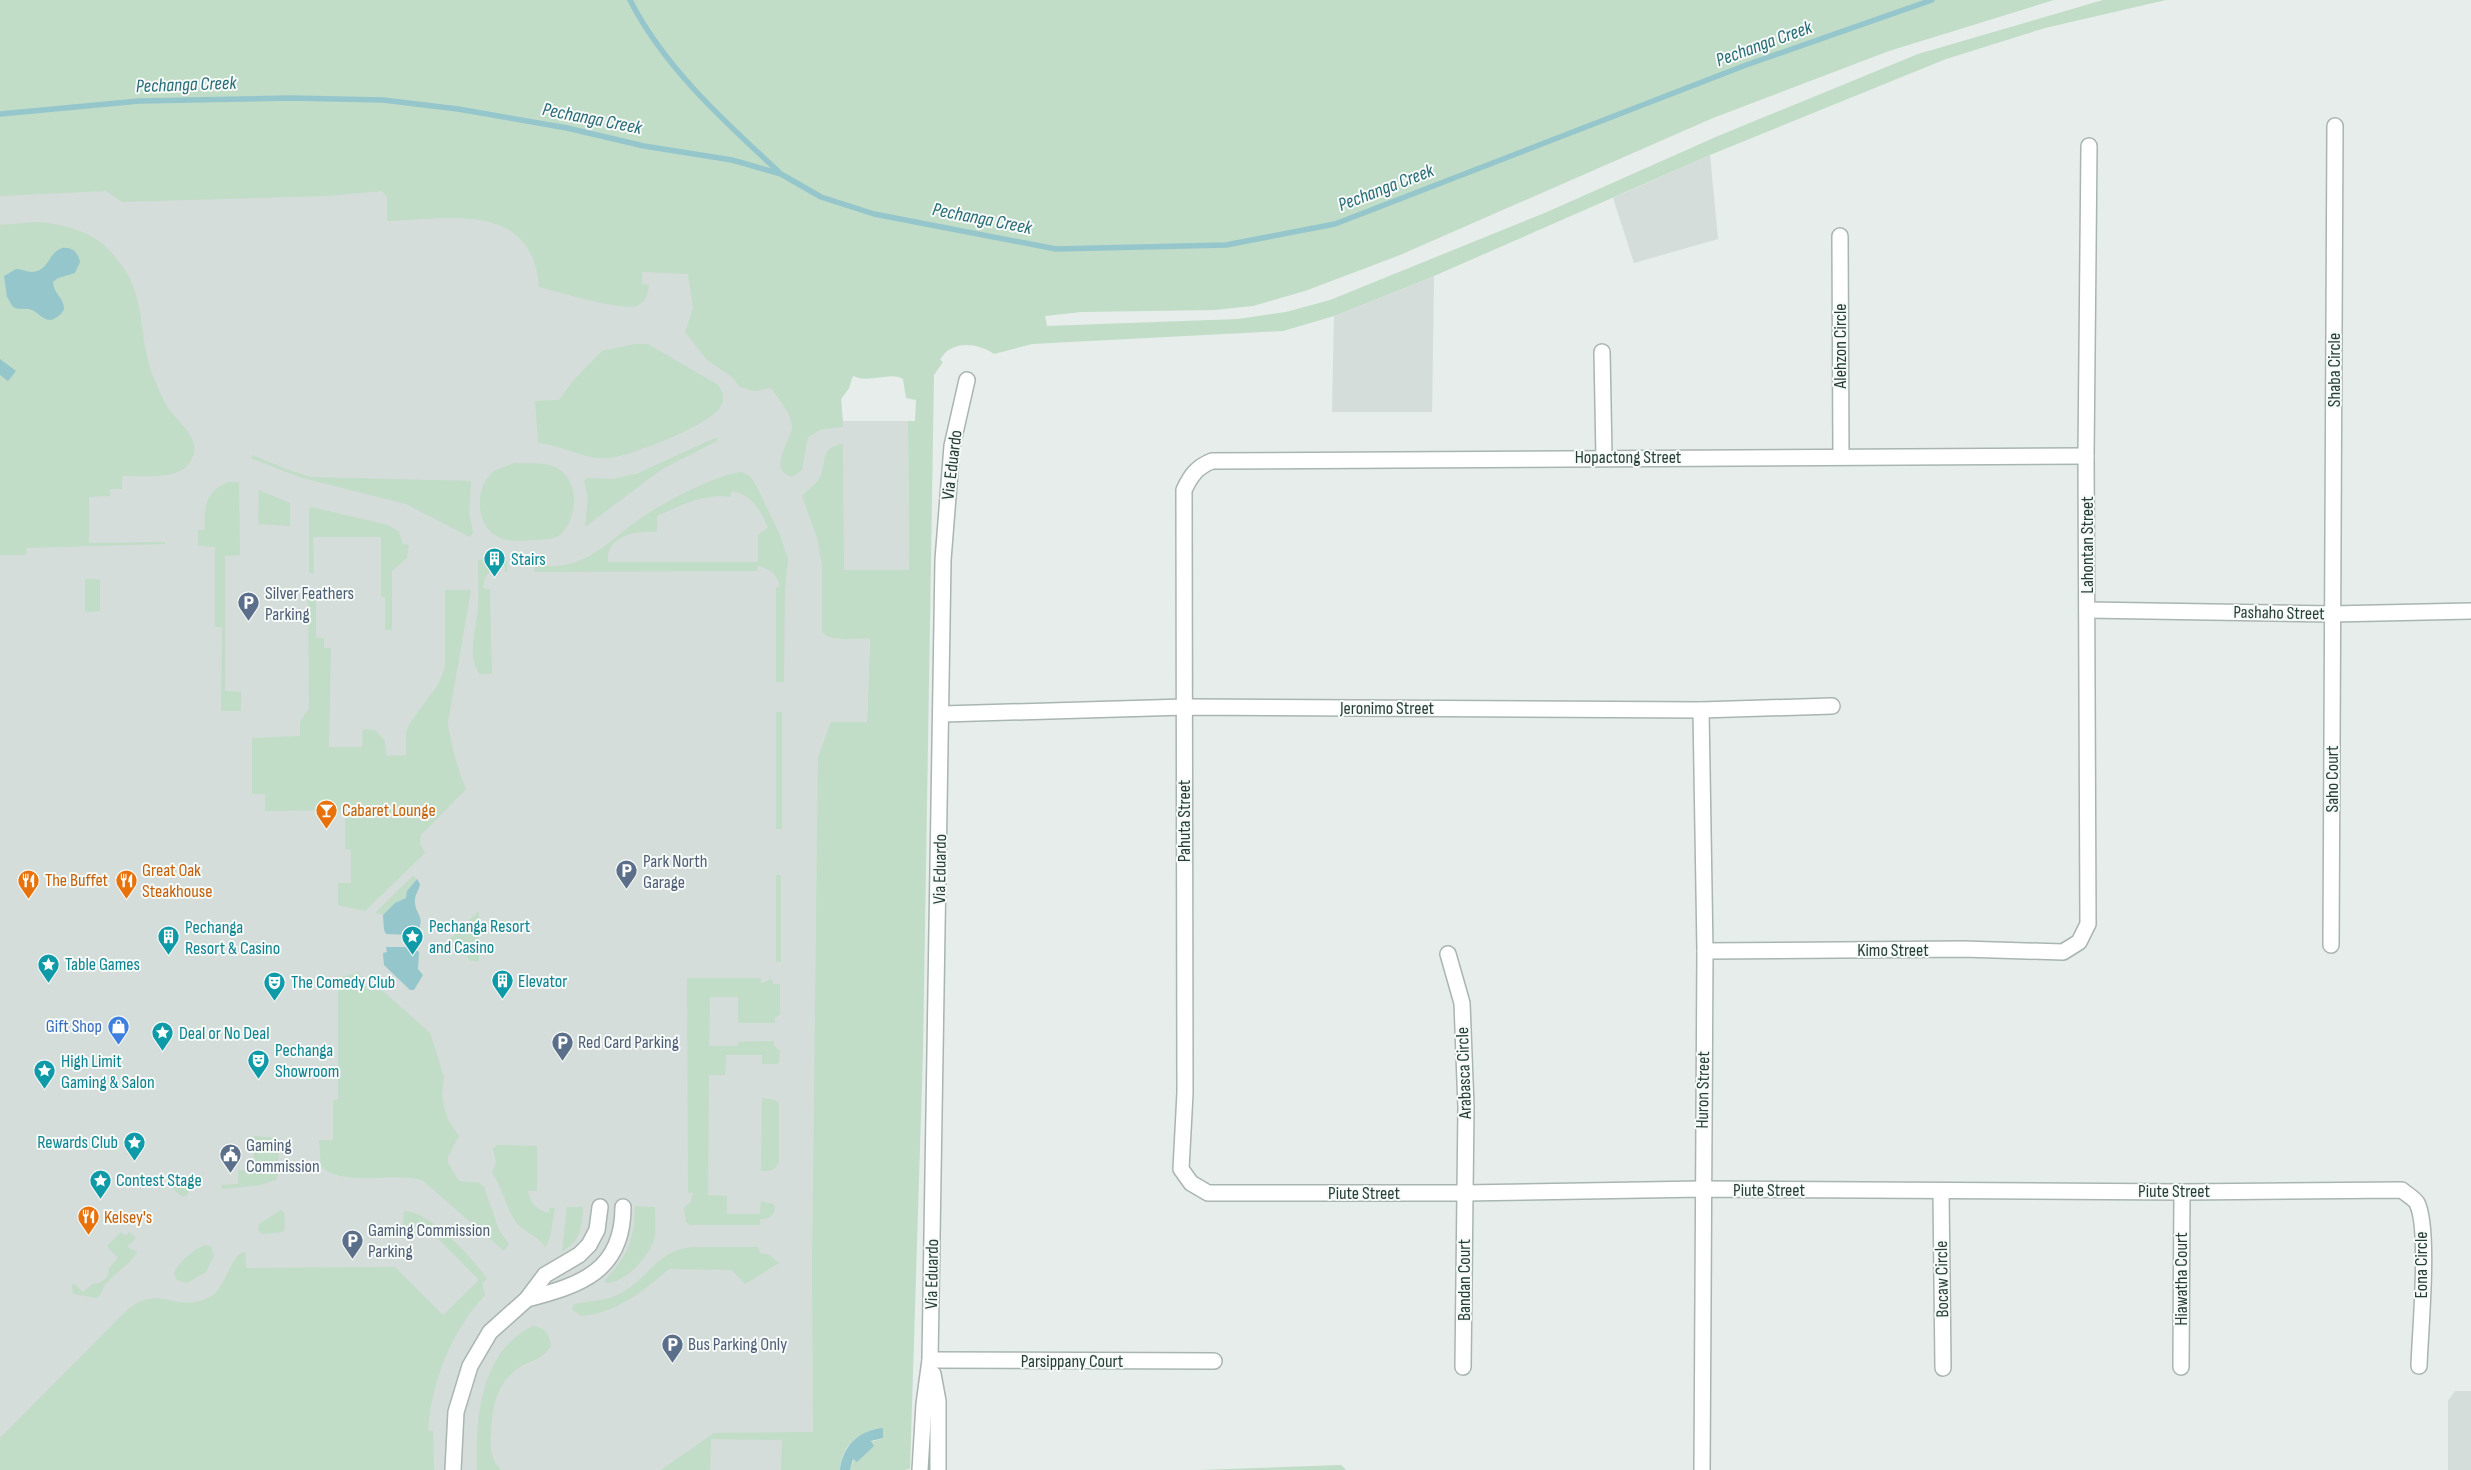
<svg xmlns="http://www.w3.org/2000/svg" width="2471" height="1470" font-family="'Sofia Sans Condensed',sans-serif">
  <rect width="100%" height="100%" fill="#e6edea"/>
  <!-- built -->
  <g fill="#d4ddd9">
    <polygon points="1710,155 1718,239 1634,263 1613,198"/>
    <polygon points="0,170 603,179 849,388 841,399 843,421 908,421 909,570 844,571 870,638 867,723 821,1470 0,1470"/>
    <polygon points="1434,276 1432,412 1332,412 1334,316"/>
    <polygon points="2455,1391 2471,1391 2471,1470 2448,1470 2448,1401"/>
  </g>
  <!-- green -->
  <g fill="#c1dcc7" fill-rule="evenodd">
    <path d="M 0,0 L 2054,0 L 1889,51 L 1713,118 L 1400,255 L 1305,291 L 1253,306 L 1214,310 L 1081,312 L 1045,316 L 1047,326 L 1238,319 L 1286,312 L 1330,300 L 1547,212 L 1718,136 L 1918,54 L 2103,0 L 2166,0 L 2045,28 L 1946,59 L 1710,155 L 1434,276 L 1334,316 L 1283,331 L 1032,344 L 994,354 C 978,342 950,340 940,360 L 943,362 L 934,375 L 923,1051 L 910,1469 L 904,1470 L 850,1470 L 854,1459 L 857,1461 L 874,1446 L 871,1442 L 883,1438 L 883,1428 C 859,1437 842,1441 840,1470 L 781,1470 L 782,1440 L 711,1439 L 710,1470 L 661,1470 L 714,1433 L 813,1432 L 812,1265 L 818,757 L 831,722 L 867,722 L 870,639 C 856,637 831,643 822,632 L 822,565 L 817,538 L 802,496 C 807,490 815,486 819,479 C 829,463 817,448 843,444 L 844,570 L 909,570 L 908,421 L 915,421 L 916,400 L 906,398 L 903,379 C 889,371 871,384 853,376 L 849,388 L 841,399 L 843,427 L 822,429 L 808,437 L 802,470 L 792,477 C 766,470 793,438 792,426 C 791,412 778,398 771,388 L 754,391 L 740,387 L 732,377 L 707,360 L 685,332 L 693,308 L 688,274 L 642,272 L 642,284 L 649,285 C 648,293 646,301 639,305 C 628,313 555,291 539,287 C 532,200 450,219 387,221 L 387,197 L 382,191 L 326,196 L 122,202 L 106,191 L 0,196 Z"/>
    <path d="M 37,222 C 63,224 92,231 110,251 C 152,296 134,332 155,381 C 159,390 162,399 168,408 C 180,425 204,440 190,462 C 178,481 142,475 122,476 L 122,489 L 110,489 L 110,496 L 89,497 L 89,543 L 165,542 L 165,544 L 26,548 L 26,555 L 0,555 L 0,225 Z"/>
    <path d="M 635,344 L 648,344 L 718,385 C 724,393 725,401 719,409 C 705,426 630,457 608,458 C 583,460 563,445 538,443 L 535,401 L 559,400 L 573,381 L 602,351 Z"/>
    <polygon points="717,437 717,441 662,469 585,527 588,498 584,481 587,478 613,479 636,474"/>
    <polygon points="253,455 286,469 311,477 471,481 469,512 473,532 470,537 466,535 406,504 299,477 256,460 251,458"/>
    <path d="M 515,463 C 527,464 541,462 553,466 C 580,477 579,516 561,534 C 554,540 544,539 536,540 C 523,540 506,543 495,535 C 476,523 475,489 491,474 C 497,468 507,466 515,463 Z"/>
    <path d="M 742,472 L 751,477 L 757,487 L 780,535 L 788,559 L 785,588 L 784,682 L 776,682 L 776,587 L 780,587 C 777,574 771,569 758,566 L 757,571 L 534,572 L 535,566 C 548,566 561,567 573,563 C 599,555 619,533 641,518 C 664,502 715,475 742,472 ZM 732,491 C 751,494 760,510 768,527 L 758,535 L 758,562 L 608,562 C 606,534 637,531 657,532 L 657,516 C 680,506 704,493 730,497 Z"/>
    <path d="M 228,482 L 239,482 L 240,555 L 225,556 L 225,691 L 241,692 L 241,711 L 221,711 L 222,627 L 215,627 L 215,547 L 198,546 L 198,530 L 205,530 C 204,507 205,492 228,482 Z"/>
    <polygon points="259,490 290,503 290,526 258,524"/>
    <polygon points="311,507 388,525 399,532 403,544 409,545 407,558 392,571 392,630 385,630 385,597 381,597 381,537 313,537 314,573 309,573 309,509"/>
    <path d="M 478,560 L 507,561 L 507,572 L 505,572 L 505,566 C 491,567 484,575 483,588 L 490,589 L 492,674 L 480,674 C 466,657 477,627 478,608 C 479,592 478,576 478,560 Z"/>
    <polygon points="85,579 100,579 100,611 85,612"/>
    <path d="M 445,590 L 471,590 L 448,722 C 449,738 459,774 466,789 L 421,835 L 420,843 L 425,853 L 365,911 L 338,905 L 338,883 L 351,883 L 351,849 L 345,849 L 345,810 L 265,811 L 265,794 L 252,794 L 252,738 L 300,736 L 300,722 L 309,708 L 308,598 L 316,597 L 316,638 L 324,638 L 324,648 L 331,648 L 329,747 L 362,747 L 363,729 L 375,730 L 385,741 L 386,756 L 406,755 L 406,733 L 410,723 L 439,683 L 445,667 Z"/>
    <rect x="776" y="712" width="6" height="117"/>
    <rect x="776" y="875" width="5" height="87"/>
    <polygon points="413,876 417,879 407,891 406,898 395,903 383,915 375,913"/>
    <polygon points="479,911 479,961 471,961 450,939"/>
    <path d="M 359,972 L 367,989 L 383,991 L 430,1033 L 444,1077 L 442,1095 L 444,1107 L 448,1120 L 459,1136 L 448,1156 L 448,1163 L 459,1181 L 480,1183 L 484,1187 L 499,1230 L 509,1244 L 504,1251 L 422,1180 C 394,1172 340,1187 321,1166 L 319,1140 L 333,1140 L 333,1100 L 338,1099 L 338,978 Z"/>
    <path d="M 687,978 L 761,978 L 761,983 L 772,979 L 773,984 L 780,984 L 780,1014 L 775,1018 L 775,1023 L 738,1023 L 738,997 L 710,997 L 709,1046 L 738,1046 L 738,1042 L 774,1041 L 774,1045 L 780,1051 L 779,1062 L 777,1064 L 762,1064 L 762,1055 L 726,1055 L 725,1075 L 709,1075 L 708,1195 L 727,1196 L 727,1214 L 760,1214 L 761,1201 L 773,1204 L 775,1207 C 774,1217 769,1219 760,1219 L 760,1225 L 690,1225 L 686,1222 L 684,1208 L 691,1201 L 693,1193 L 688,1193 Z"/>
    <path d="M 762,1098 L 776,1100 L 779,1105 L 779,1159 C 777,1170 771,1171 761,1171 Z"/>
    <polygon points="253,1136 279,1138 278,1175 276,1180 261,1185 222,1189 221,1185 238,1184 238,1170 254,1171"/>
    <path d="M 497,1145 L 537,1146 L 537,1191 L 528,1191 C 530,1203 537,1210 549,1213 L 549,1208 L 555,1208 L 550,1237 L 545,1248 C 540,1236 524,1233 516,1222 C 506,1209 504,1190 492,1173 L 496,1162 L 493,1149 Z"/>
    <polygon points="169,1183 192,1183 187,1195 183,1197 176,1192"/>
    <path d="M 635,1206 L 655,1207 C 655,1216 656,1226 655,1235 C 652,1254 626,1283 606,1283 L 605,1280 C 627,1258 635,1238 635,1206 Z"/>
    <path d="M 567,1207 L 583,1207 C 582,1226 581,1242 562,1251 Z"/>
    <polygon points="281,1210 284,1212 285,1228 283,1232 262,1234 258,1230 259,1224"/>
    <path d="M 404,1211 C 429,1210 474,1259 487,1279 L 482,1283 L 485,1295 C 451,1332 432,1380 428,1430 L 433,1431 L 434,1470 L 0,1470 L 0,1438 L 119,1318 C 127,1310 136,1301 148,1299 C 171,1295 181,1310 208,1298 C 228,1289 229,1254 245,1252 L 246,1268 L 395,1267 L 443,1315 L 479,1280 L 425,1226 L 413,1236 L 403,1226 Z"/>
    <path d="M 121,1232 L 125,1236 L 129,1232 L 136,1238 L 127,1247 L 137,1252 C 129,1266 115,1272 105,1285 C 102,1289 102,1294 97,1298 L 73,1294 L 72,1286 L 74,1283 L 83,1292 L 94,1283 L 98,1284 C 105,1280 109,1276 109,1268 L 118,1258 L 107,1246 Z"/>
    <path d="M 207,1245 L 211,1247 L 214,1256 L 206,1272 L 187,1283 L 177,1280 L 174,1274 C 176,1264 197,1246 207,1245 Z"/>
    <path d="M 693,1247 L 758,1247 L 761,1254 L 768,1254 L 779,1263 L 745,1284 L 732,1270 L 669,1269 C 643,1291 617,1313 581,1316 L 572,1309 L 574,1304 C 591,1301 608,1301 623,1292 C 650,1276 658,1250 693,1247 Z"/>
    <path d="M 533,1326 C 545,1327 550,1335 551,1346 C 540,1362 531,1359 517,1369 C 495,1385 492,1410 491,1435 C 490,1449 491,1460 501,1470 L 477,1470 C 475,1420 480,1351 533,1326 Z"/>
    <polygon points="1341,1465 1346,1470 1200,1470"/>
  </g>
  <!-- water -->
  <g fill="#94c6cc">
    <path d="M 62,248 C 72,247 78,252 80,262 L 75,273 L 58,278 L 53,282 C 53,293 64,298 64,308 C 64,311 60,315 57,317 C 45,326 39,311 29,309 C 23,308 19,310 13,307 L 7,297 L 4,276 L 16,269 C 22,269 27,272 32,272 C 49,271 48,253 62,248 Z"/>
    <polygon points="0,359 16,371 8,381 0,375"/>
    <path d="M 417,879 L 420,884 C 419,891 414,895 415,903 C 416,915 424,915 419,930 L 412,935 L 386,934 L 384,930 L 383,915 L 395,903 L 406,898 L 407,891 Z"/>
    <polygon points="386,947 410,947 419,952 418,969 423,975 414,990 410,990 384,965 383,953 387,952"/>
    <path d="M 883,1428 L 883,1438 L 871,1441 L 874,1446 L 857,1462 L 853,1459 L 850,1470 L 840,1470 C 842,1446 860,1430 883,1428 Z"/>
  </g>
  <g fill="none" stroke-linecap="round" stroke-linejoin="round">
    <!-- stream -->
    <g stroke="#94c6cc" stroke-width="5.5">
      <path d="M 630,0 C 664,67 724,121 778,171"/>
      <polyline points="0,114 139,101 291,98 383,100 458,109 567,128 644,146 732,160 781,174 821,197 874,214 1056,249 1226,245 1335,224 1746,65 1932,0"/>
    </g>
    <defs>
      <g id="minor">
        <polyline points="1840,236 1841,456"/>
        <polyline points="1602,352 1604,457"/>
        <path d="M 2086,456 L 1212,461 C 1197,467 1191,475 1184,490 L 1185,1093 L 1181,1169 L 1191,1183 L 1208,1193 L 1464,1193 L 1702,1189 L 2182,1192 L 2402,1190 C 2406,1194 2414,1198 2417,1203 C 2430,1228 2420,1333 2419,1366"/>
        <polyline points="2087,610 2332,614 2471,611"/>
        <polyline points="1701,710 1705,951 1702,1470"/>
        <polyline points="943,714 1185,707 1701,710 1832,706"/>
        <polyline points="2331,945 2335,126"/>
        <polyline points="1705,951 1963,949 2063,952 2079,942 2088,924 2086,456 2089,146"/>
        <polyline points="1448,954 1462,1003 1466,1107 1463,1367"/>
        <polyline points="1941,1191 1943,1368"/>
        <path d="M 527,1299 C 581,1285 623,1271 623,1207"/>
        <polyline points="930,1360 1214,1361"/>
        <polyline points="2181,1367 2182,1192"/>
        <polyline points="933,1374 938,1401 938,1470"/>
        <polyline points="453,1470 456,1412 470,1366 490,1332 527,1299 545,1275 579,1255 589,1245 597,1230 600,1207"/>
        <polyline points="920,1470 924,1404 930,1360 943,560 952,446 967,380"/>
      </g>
    </defs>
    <!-- minor casing -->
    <use href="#minor" stroke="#a9b5b1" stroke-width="18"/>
    <!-- minor -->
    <use href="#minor" stroke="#fff" stroke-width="15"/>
  </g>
  <!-- icons -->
  <defs>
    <symbol id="building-pin" viewBox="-11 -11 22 30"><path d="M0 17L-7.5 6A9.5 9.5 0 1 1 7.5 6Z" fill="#0f9aa8" stroke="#f6faf8"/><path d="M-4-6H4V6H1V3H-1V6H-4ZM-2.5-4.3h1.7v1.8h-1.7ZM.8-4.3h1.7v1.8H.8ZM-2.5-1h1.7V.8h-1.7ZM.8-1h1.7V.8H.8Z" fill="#fff"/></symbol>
    <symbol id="parking-pin" viewBox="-11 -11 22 30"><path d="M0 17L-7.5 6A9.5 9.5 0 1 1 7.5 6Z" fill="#5c6f8a" stroke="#f6faf8"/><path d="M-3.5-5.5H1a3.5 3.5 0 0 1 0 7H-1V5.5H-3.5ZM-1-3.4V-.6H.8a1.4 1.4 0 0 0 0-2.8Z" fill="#fff"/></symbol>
    <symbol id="bar-pin" viewBox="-11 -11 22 30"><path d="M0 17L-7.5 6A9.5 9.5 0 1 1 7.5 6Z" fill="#e8710a" stroke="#f6faf8"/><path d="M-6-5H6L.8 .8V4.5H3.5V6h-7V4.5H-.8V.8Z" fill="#fff"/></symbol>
    <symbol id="restaurant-pin" viewBox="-11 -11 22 30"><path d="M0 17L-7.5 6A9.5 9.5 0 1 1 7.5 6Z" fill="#e8710a" stroke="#f6faf8"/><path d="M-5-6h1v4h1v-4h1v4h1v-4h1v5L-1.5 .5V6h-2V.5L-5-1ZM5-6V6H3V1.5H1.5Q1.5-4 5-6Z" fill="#fff"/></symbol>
    <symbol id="sight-pin" viewBox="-11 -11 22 30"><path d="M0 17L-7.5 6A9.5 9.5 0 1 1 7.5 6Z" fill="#0f9aa8" stroke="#f6faf8"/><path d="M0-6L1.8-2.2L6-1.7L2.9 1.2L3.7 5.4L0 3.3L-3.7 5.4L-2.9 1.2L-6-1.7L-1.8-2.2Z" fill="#fff"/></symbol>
    <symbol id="theatre-pin" viewBox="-11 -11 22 30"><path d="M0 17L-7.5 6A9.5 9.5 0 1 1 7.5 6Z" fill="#0f9aa8" stroke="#f6faf8"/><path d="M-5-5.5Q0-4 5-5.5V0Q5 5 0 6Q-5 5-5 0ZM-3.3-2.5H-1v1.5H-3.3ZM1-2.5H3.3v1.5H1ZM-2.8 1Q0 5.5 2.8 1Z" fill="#fff"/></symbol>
    <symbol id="shop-pin" viewBox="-11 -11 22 30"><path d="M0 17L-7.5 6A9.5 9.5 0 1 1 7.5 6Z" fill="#3f7fe0" stroke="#f6faf8"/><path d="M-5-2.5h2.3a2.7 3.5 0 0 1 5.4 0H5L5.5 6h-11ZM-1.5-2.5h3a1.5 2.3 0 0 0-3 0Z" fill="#fff"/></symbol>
    <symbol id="civic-pin" viewBox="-11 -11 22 30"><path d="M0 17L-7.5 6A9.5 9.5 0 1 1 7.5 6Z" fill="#5c6f8a" stroke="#f6faf8"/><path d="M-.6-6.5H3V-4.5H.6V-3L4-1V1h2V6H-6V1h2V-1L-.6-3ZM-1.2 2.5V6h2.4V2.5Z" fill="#fff"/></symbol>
  </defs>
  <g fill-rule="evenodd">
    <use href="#building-pin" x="482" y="546" width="25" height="34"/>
    <use href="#parking-pin" x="236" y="590" width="25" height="34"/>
    <use href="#bar-pin" x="314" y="798" width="25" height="34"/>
    <use href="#parking-pin" x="614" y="858" width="25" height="34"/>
    <use href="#restaurant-pin" x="16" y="868" width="25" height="34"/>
    <use href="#restaurant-pin" x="114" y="868" width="25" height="34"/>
    <use href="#sight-pin" x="400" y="924" width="25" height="34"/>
    <use href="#building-pin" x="156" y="924" width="25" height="34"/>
    <use href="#sight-pin" x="36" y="952" width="25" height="34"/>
    <use href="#building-pin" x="490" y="968" width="25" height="34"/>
    <use href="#theatre-pin" x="262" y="970" width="25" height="34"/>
    <use href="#shop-pin" x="106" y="1014" width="25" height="34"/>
    <use href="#sight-pin" x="150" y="1020" width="25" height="34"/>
    <use href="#parking-pin" x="550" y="1030" width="25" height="34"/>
    <use href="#theatre-pin" x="246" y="1048" width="25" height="34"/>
    <use href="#sight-pin" x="32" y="1058" width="25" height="34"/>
    <use href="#sight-pin" x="122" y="1130" width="25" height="34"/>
    <use href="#civic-pin" x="218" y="1142" width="25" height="34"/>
    <use href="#sight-pin" x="88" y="1168" width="25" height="34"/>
    <use href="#restaurant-pin" x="76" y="1204" width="25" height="34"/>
    <use href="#parking-pin" x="340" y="1228" width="25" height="34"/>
    <use href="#parking-pin" x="660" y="1332" width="25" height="34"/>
  </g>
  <g text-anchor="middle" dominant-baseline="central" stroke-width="4" stroke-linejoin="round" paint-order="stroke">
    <!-- street labels -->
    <g font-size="18" fill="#263e37" stroke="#f6faf8">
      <text transform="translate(1840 346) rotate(-90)">Alehzon Circle</text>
      <text transform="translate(2334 370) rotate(-90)">Shaba Circle</text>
      <text x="1628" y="457">Hopactong Street</text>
      <text transform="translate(952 465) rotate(-83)">Via Eduardo</text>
      <text transform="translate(2087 545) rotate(-90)">Lahontan Street</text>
      <text transform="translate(2279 613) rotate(1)">Pashaho Street</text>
      <text x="1387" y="708">Jeronimo Street</text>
      <text transform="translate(2332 779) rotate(-90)">Saho Court</text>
      <text transform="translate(1184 821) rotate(-90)">Pahuta Street</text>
      <text transform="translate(940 869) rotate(-89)">Via Eduardo</text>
      <text x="1893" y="950">Kimo Street</text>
      <text transform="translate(1464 1073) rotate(-92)">Arabasca Circle</text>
      <text transform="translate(1703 1090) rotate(-89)">Huron Street</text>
      <text x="1769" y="1190">Piute Street</text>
      <text x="2174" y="1191">Piute Street</text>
      <text x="1364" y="1193">Piute Street</text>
      <text transform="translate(2421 1265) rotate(-90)">Eona Circle</text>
      <text transform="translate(932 1274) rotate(-89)">Via Eduardo</text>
      <text transform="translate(1942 1279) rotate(-91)">Bocaw Circle</text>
      <text transform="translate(2181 1279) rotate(-90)">Hiawatha Court</text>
      <text transform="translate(1464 1280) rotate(-90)">Bandan Court</text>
      <text x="1072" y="1361">Parsippany Court</text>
    </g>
    <!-- culture labels -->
    <g font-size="18" fill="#0d838f" stroke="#f6faf8" text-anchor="start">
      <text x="511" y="559">Stairs</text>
      <text x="429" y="926">Pechanga Resort<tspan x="429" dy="21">and Casino</tspan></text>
      <text x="185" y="927">Pechanga<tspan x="185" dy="21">Resort &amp; Casino</tspan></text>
      <text x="65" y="964">Table Games</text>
      <text x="518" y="981">Elevator</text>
      <text x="291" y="982">The Comedy Club</text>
      <text x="179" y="1033">Deal or No Deal</text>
      <text x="275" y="1050">Pechanga<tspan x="275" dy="21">Showroom</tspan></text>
      <text x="61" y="1061">High Limit<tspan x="61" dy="21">Gaming &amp; Salon</tspan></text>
      <text x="118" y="1142" text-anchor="end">Rewards Club</text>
      <text x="116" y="1180">Contest Stage</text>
    </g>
    <!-- service labels -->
    <g font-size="18" fill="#4e5e75" stroke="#f6faf8" text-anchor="start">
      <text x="265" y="593">Silver Feathers<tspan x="265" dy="21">Parking</tspan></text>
      <text x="643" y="861">Park North<tspan x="643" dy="21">Garage</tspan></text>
      <text x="578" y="1042">Red Card Parking</text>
      <text x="246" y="1145">Gaming<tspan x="246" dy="21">Commission</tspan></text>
      <text x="368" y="1230">Gaming Commission<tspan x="368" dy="21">Parking</tspan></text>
      <text x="688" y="1344">Bus Parking Only</text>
    </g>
    <!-- food labels -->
    <g font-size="18" fill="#c56008" stroke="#f6faf8" text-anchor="start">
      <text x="342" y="810">Cabaret Lounge</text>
      <text x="142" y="870">Great Oak<tspan x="142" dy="21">Steakhouse</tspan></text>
      <text x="45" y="880">The Buffet</text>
      <text x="104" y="1217">Kelsey's</text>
    </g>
    <!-- shop labels -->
    <g font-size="18" fill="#366cbe" stroke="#f6faf8" text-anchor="end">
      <text x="102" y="1026">Gift Shop</text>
    </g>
    <!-- water labels -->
    <g font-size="19" font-style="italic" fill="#266a75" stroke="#f6faf8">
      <text transform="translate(1764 44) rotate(-20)">Pechanga Creek</text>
      <text transform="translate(186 85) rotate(-2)">Pechanga Creek</text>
      <text transform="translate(592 119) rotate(11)">Pechanga Creek</text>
      <text transform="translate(1386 188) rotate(-21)">Pechanga Creek</text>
      <text transform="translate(982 219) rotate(11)">Pechanga Creek</text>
    </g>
  </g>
</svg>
